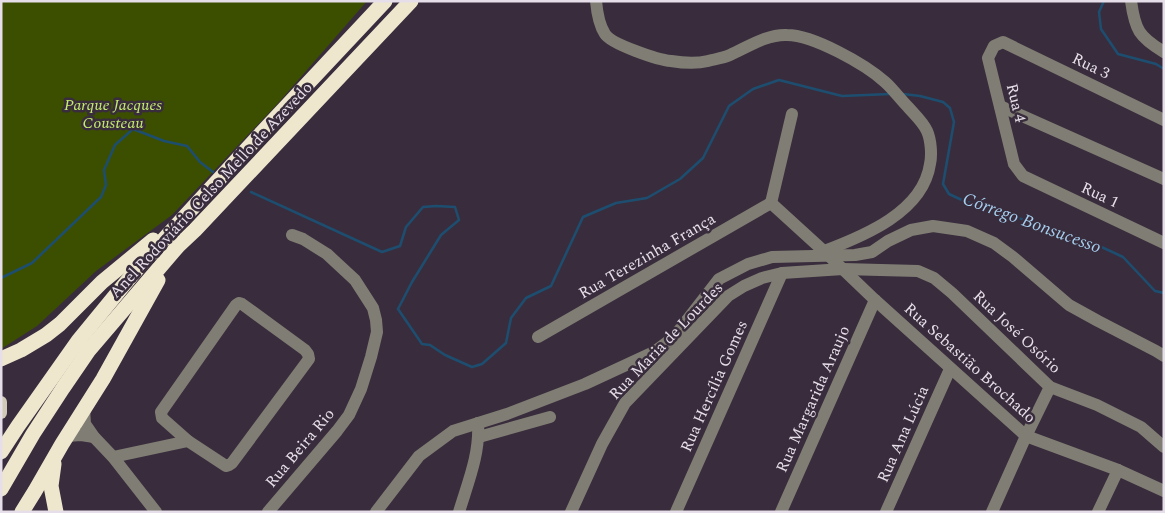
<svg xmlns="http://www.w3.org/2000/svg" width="1165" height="513" font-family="Spectral,serif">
  <rect width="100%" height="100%" fill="#392d3d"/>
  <!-- green -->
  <polygon fill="#3c4f00" points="1,1 367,1 279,102 172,215 96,271 37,326 1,349"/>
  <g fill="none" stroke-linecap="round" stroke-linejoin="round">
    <!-- stream -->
    <g stroke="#1d4e70" stroke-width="2.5">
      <polyline points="1104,1 1099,12 1101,29 1118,54 1156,64 1164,69"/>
      <polyline points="903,94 920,96 943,102 950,108 954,122 943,184 949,194 964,201 1082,238 1123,257 1155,291 1164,293"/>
      <polyline points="251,192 382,252 400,246 406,227 423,207 436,206 455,207 459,220 441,235 412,282 398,309 422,344 430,345 445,355 472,367 482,364 506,343 511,318 526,298 551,286 583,217 616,203 647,198 680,179 703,158 729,106 753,89 779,80 842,96 890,94"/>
      <polyline points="1,278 32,263 101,197 106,185 104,170 115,145 133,129 164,141 187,146 200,162 213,172"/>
    </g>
    <!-- minor -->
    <g stroke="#807e74" stroke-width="12">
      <path d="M 596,1 C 597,12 599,25 605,34 C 611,44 658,60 671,61 C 683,63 696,64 708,61 C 716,59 723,58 730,55 C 748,47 767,34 787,35 C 813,35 865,64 885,82 C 893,89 900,99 908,107 C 914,114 923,122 927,131 C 931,140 932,155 930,164 C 923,212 864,236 824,251"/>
      <path d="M 1131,1 C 1135,30 1139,37 1164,52"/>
      <polyline points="1000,106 1164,179"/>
      <polyline points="1164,120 1003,42 994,46 988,58 1014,164 1023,176 1164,243"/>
      <polyline points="771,203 828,255 875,300 1026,436 1118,470 1164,491"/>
      <polyline points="771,203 792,114"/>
      <polygon points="239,303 242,304 305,350 308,354 309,359 232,463 229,465 226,466 188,441 162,418 161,412 236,305"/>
      <polyline points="538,337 771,203"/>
      <polyline points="84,408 85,424 94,437 113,457 156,512"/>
      <polyline points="67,436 81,435 94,437"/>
      <polyline points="479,437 550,417"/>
      <polyline points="113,457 188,441"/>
      <polyline points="268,512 337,431 349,415 361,389 371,357 377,332 376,320 373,308 355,280 327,254 303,239 292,235"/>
      <polyline points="376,512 419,456 453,431 507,414 585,384 654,352 674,337 719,279 748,264 772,257 855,255 872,252 888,241 911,230 933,226 967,231 994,243 1013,257 1069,305 1098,321 1156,351 1164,356"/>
      <path d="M 459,512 C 468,482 480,454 478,423"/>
      <polyline points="571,512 602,444 625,403 728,296 744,286 762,278 782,273 843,269 918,271 934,278 952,293 1050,387 1097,405 1141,427 1164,447"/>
      <polyline points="676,512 782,273"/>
      <polyline points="781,512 875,300"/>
      <polyline points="886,512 950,369"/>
      <polyline points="992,512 1026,436 1050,387"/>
      <polyline points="1098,512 1118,470"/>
    </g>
    <!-- major -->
    <polyline stroke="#cfc9b5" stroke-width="12" points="1,402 1,413"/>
    <!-- highway -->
    <g stroke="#eee7ce" stroke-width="15">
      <polyline points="1,359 21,350 46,335 60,324 102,282 153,240"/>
      <polyline points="1,452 18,426 78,341 142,263 267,127 385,1"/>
      <polyline points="54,464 51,486 56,512"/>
      <polyline points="1,489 33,434 63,388 89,350 178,246 195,230 411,1"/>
      <polyline points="22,512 35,491 62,444 103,379 158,280"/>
    </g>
  </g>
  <g text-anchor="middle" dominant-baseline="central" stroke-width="5" stroke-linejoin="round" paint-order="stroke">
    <!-- street labels -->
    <g font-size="16" fill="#e6dfe9" stroke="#392d3d">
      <text transform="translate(1091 66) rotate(26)">Rua 3</text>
      <text transform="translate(1016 103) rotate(76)">Rua 4</text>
      <text transform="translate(211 190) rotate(-47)">Anel Rodoviário Celso Mello de Azevedo</text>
      <text transform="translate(1100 195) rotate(25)">Rua 1</text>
      <text transform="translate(647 256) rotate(-30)">Rua Terezinha França</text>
      <text transform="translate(1017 332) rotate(43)">Rua José Osório</text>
      <text transform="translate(666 341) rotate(-46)">Rua Maria de Lourdes</text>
      <text transform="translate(970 363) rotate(42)">Rua Sebastião Brochado</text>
      <text transform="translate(714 386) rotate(-66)">Rua Hercília Gomes</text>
      <text transform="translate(813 399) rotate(-66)">Rua Margarida Araujo</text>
      <text transform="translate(903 434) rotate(-66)">Rua Ana Lúcia</text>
      <text transform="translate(300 448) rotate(-50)">Rua Beira Rio</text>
    </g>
    <!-- park labels -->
    <g font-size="16" font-style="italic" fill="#c5ec6e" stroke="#392d3d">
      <text x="113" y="105">Parque Jacques<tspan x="113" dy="18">Cousteau</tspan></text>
    </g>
    <!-- water labels -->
    <g font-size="18" font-style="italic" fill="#a5ceef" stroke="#392d3d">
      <text transform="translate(1032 223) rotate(20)">Córrego Bonsucesso</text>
    </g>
  </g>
  <!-- border -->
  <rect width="1165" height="513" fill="none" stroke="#e6dfe9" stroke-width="5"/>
</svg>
